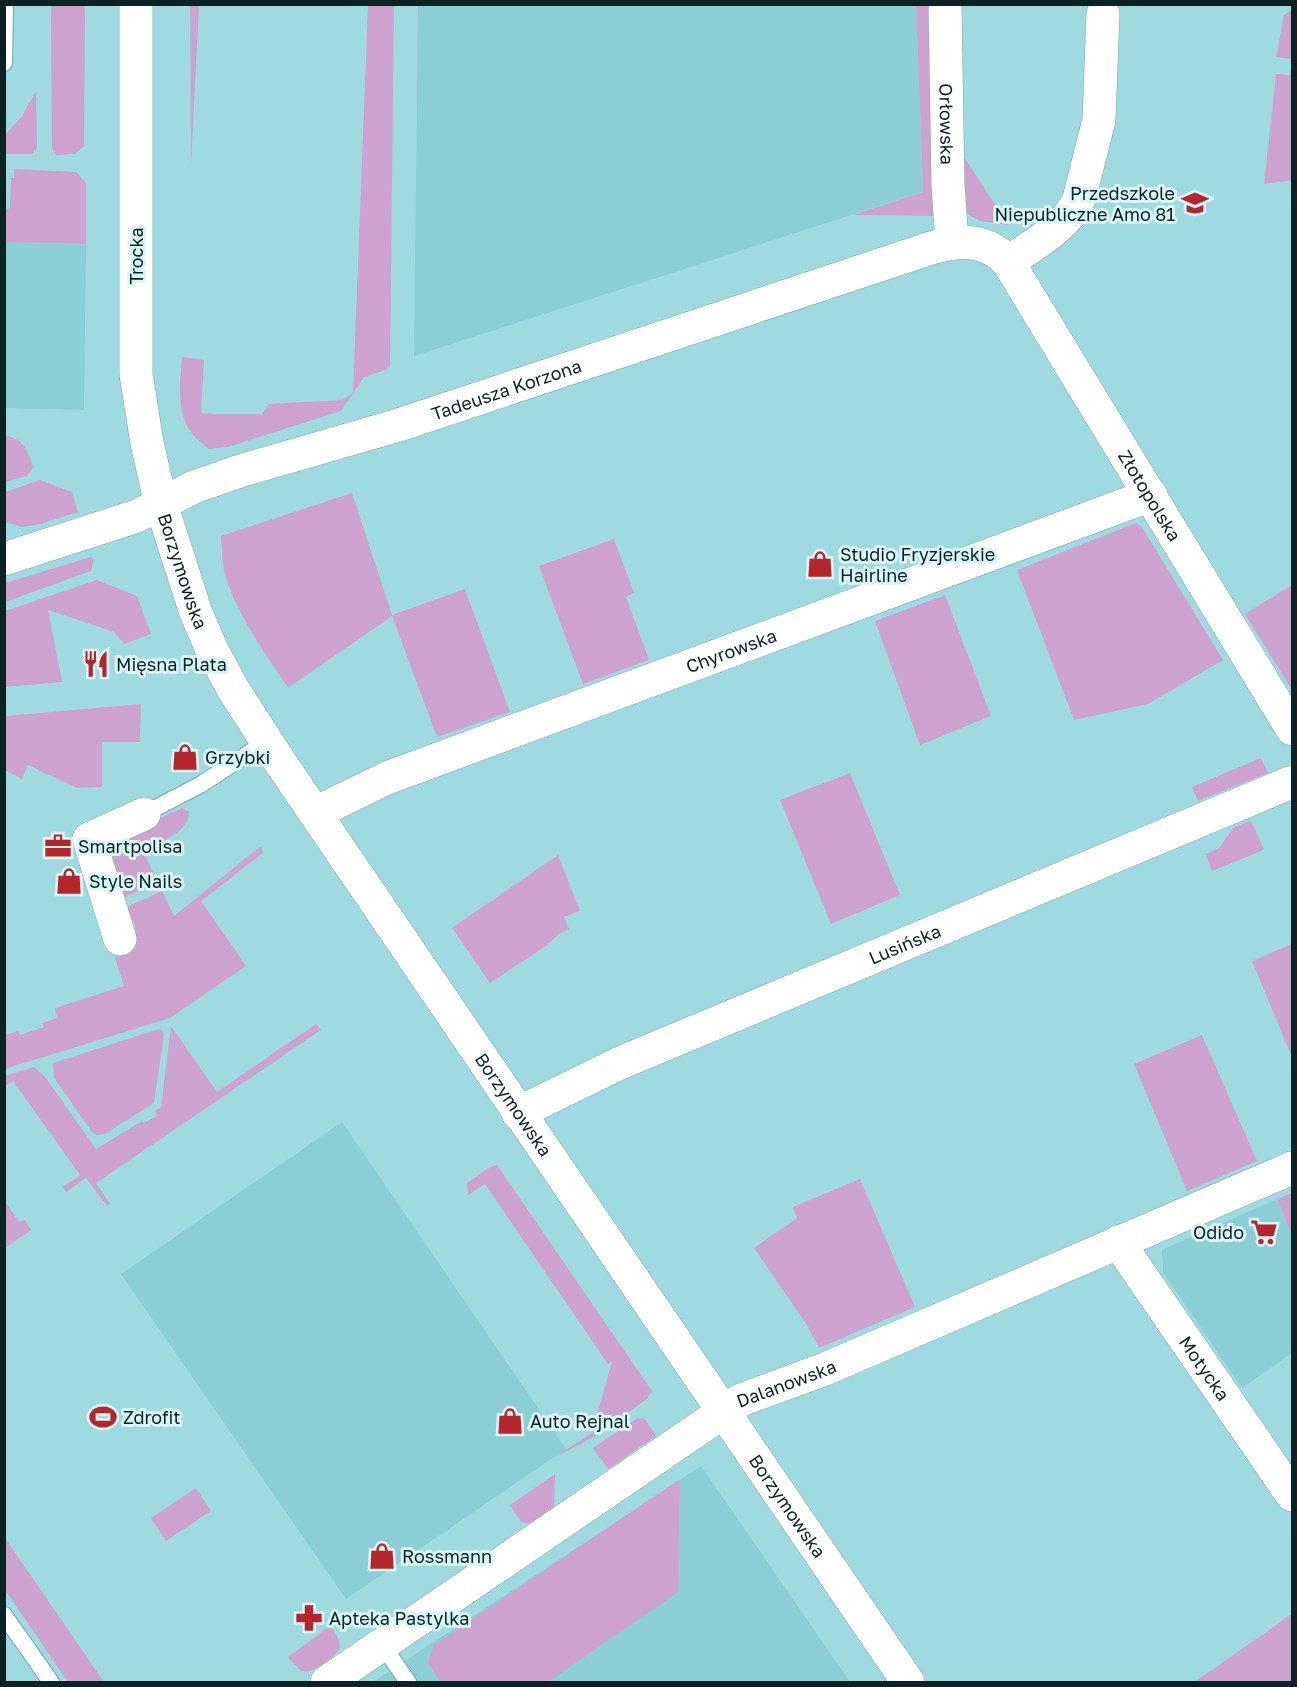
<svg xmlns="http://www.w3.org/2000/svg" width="1297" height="1687" font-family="'Golos Text',sans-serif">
  <rect width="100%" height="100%" fill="#a0dae1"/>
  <!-- built -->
  <g fill="#8bced6">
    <polygon points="418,5 916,5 923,192 414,356"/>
    <polygon points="5,242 86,244 84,410 5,408"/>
    <polygon points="342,1122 566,1449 346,1599 121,1274"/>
    <polygon points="1277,1199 1292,1236 1292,1353 1242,1388 1163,1272 1162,1250"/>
    <polygon points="701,1466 850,1682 373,1682"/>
  </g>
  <!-- green -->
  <g fill="#cea2cf">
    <polygon points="51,5 85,5 84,146 75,154 56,155 52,148"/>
    <polygon points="190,5 199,5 191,166"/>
    <path d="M 368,5 L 394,5 L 390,364 L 386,370 L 364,377 L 341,411 L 228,447 L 209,449 C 203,444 196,439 191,432 C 176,412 180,381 182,357 L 204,360 L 201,413 L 217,414 L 262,414 L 269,404 L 342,400 L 353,393 Z"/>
    <polygon points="916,5 931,5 937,216 853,215 923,192"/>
    <polygon points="1292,10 1292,59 1276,57 1284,15"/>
    <polygon points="1292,62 1292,180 1264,184 1276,74 1290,75"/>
    <polygon points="36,91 37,148 32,154 5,154 5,135 22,116"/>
    <polygon points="963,155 1008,225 980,221 963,212"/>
    <polygon points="14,169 76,172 86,183 86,244 5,242 5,209 10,208 11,178 14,178"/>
    <path d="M 4,436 C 23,437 29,452 33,468 L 27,476 L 5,482 Z"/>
    <polygon points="40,480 72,492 78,512 41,524 22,527 5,522 5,492"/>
    <path d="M 352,493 L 392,615 L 465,589 L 510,712 L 437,737 L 392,616 L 288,688 C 265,653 239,618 226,578 C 222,565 222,550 221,536 Z"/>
    <polygon points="1136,523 1142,527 1223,660 1148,704 1074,720 1017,570"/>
    <polygon points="614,539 634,593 626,597 649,660 583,684 539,566"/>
    <polygon points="91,557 94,559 91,571 5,602 5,583"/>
    <polygon points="97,580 137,596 151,634 124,644 114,632 48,610 62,682 5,687 5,611"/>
    <polygon points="1292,585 1292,690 1245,614"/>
    <polygon points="945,595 991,716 920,745 875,621"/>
    <polygon points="5,702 6,716 141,704 140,742 102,742 102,787 77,788 28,765 22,779 5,770"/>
    <polygon points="1261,758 1268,773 1198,801 1192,787"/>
    <polygon points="850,773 900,895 831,924 780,800"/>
    <path d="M 182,808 L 189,812 C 189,833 159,842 143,851 L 158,883 L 125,897 C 121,885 113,870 112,857 C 111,837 166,816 182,808 Z"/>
    <polygon points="1249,821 1252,823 1264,850 1212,871 1206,854 1219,848 1233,828"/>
    <polygon points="261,846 263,853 201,901 246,966 170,1018 5,1069 5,1035 18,1031 20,1035 44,1027 42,1023 57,1018 55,1008 124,986 115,958 136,948 135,925 127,907 162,891 174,916"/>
    <polygon points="558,855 580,911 564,917 569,929 560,933 546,946 490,983 452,928"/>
    <polygon points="1292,944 1292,1057 1252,961"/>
    <polygon points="316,1024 321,1030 96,1183 110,1204 107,1206 86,1178 66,1192 63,1187 80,1175 13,1081 5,1086 5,1076 34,1067 46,1078 96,1149 142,1121 143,1123 157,1116 155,1111 161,1107 171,1026 217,1092"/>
    <polygon points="159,1029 162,1030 164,1035 154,1103 105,1134 97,1135 92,1132 54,1078 53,1063"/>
    <polygon points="1202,1035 1257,1161 1187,1191 1134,1064"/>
    <polygon points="497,1165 652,1391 647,1399 595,1436 552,1459 592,1433 612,1361 608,1364 485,1184 468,1195 467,1183 492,1166"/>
    <polygon points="860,1179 915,1307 819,1348 807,1325 754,1248 797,1218 793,1207"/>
    <polygon points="1292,1193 1292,1236 1277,1199"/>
    <polygon points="4,1200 19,1222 25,1220 31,1230 5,1248"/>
    <polygon points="638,1418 645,1419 656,1436 608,1469 593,1448"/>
    <polygon points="555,1474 554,1507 530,1524 521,1522 510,1505"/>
    <polygon points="677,1481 680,1486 678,1592 548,1682 441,1682 428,1663 434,1645"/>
    <polygon points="196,1488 211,1511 166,1541 151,1518"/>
    <polygon points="4,1538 5,1538 104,1682 68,1682 5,1590"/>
    <polygon points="1292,1614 1292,1682 1194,1682 1203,1676"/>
    <path d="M 330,1626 C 346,1645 341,1652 323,1664 C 315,1669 311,1673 301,1671 L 288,1657 Z"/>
  </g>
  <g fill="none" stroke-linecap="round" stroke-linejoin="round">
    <defs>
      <g id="lane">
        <polyline points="4,63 5,4"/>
        <polyline points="144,814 200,785 266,742"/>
        <polyline points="4,1615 51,1682"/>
        <polyline points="383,1646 408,1682"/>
      </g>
      <g id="street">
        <path id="s1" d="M 945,4 L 948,185 L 952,242"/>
        <path d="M 1008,262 C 1033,245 1067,227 1079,199 L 1099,120 L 1103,14"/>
        <path id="s2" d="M 4,559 L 137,516 L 194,487 L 243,470 L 399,425 L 931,248 C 961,240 986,238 1008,262 L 1292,729"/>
        <path id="s3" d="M 315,813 L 387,778 L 1151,495"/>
        <polyline points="120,939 89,839 144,814"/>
        <path id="s4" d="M 518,1113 L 620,1063 L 1292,782"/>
        <path id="s5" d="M 1118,1242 L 1292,1495"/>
        <path id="s6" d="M 327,1682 L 741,1400 L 825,1369 L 1292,1168"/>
      </g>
      <g id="secondary">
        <path id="s7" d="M 136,4 L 136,374 L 147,443 L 161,504 L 196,613 L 212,650 L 233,689 L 280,762 L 908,1682"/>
      </g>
    </defs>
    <!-- lane casing -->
    <use href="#lane" stroke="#6fa8ae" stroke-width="18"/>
    <!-- street casing -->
    <use href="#street" stroke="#6fa8ae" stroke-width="34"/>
    <!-- secondary casing -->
    <use href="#secondary" stroke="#6fa8ae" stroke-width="34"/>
    <!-- lane -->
    <use href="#lane" stroke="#fff" stroke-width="16"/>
    <!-- street -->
    <use href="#street" stroke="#fff" stroke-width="33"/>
    <!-- secondary -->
    <use href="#secondary" stroke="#fff" stroke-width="33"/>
  </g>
  <!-- icons -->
  <defs>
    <symbol id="school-bare" viewBox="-9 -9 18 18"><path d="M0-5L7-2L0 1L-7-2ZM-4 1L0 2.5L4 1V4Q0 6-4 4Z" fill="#b5252a" stroke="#d9f5f8" stroke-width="2.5" paint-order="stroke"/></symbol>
    <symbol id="shop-bare" viewBox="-9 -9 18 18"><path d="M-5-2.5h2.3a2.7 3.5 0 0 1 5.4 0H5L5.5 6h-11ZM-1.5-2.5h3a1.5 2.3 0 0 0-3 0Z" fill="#b5252a" stroke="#d9f5f8" stroke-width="2.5" paint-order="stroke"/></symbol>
    <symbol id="restaurant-bare" viewBox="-9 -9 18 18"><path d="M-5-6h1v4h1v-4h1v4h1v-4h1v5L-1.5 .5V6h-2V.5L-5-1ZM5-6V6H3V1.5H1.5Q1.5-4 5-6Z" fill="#b5252a" stroke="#d9f5f8" stroke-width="2.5" paint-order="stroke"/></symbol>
    <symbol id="office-bare" viewBox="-9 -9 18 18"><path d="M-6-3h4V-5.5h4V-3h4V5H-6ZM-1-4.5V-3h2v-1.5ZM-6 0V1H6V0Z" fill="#b5252a" stroke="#d9f5f8" stroke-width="2.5" paint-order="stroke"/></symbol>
    <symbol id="supermarket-bare" viewBox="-9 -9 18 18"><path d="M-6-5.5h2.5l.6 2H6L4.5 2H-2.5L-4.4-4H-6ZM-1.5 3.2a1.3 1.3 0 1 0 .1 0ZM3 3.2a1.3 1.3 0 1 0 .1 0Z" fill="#b5252a" stroke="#d9f5f8" stroke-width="2.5" paint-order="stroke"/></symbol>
    <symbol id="stadium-bare" viewBox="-9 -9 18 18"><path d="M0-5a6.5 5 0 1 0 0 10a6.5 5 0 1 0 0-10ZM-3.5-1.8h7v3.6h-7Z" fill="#b5252a" stroke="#d9f5f8" stroke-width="2.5" paint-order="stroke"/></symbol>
    <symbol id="pharmacy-bare" viewBox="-9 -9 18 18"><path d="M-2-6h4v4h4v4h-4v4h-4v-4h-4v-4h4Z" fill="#b5252a" stroke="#d9f5f8" stroke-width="2.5" paint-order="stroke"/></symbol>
  </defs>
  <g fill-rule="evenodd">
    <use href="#school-bare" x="1176" y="184" width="38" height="38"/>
    <use href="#shop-bare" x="801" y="545" width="38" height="38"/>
    <use href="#restaurant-bare" x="77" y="645" width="38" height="38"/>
    <use href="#shop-bare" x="166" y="738" width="38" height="38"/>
    <use href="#office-bare" x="39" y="827" width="38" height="38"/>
    <use href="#shop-bare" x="50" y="862" width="38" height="38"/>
    <use href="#supermarket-bare" x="1245" y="1213" width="38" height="38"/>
    <use href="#stadium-bare" x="84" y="1398" width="38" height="38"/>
    <use href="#shop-bare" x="491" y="1402" width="38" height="38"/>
    <use href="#shop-bare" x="363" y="1537" width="38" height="38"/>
    <use href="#pharmacy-bare" x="290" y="1599" width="38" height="38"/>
  </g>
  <g text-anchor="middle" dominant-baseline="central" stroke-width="6" stroke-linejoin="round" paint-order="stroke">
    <!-- street labels -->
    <g font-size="18" fill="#0b2325" stroke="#d9f5f8">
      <text stroke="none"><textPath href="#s1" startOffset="120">Orłowska</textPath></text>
      <text transform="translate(136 256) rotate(-90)">Trocka</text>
      <text stroke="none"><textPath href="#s2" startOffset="531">Tadeusza Korzona</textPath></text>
      <text stroke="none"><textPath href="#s2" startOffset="1335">Złotopolska</textPath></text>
      <text stroke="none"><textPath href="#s7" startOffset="573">Borzymowska</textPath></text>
      <text stroke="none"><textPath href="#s3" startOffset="447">Chyrowska</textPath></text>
      <text stroke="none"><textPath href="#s4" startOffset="422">Lusińska</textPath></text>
      <text stroke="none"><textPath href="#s7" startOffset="1203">Borzymowska</textPath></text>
      <text stroke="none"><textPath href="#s5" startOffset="153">Motycka</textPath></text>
      <text stroke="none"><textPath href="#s6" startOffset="549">Dalanowska</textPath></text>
      <text stroke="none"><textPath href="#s7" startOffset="1689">Borzymowska</textPath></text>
    </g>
    <!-- poi labels -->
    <g font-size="18" fill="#0b2325" stroke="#d9f5f8" text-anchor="start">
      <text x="1175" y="193" text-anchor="end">Przedszkole<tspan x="1175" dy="21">Niepubliczne Amo 81</tspan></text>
      <text x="840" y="554">Studio Fryzjerskie<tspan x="840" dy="21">Hairline</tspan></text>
      <text x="116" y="664">Mięsna Plata</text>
      <text x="205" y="757">Grzybki</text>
      <text x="78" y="846">Smartpolisa</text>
      <text x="89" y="881">Style Nails</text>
      <text x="1244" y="1232" text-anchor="end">Odido</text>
      <text x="123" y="1417">Zdrofit</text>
      <text x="530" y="1421">Auto Rejnal</text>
      <text x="402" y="1556">Rossmann</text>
      <text x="329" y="1618">Apteka Pastylka</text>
    </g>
  </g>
  <!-- border -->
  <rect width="1297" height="1687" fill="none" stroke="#0b2325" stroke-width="12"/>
</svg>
